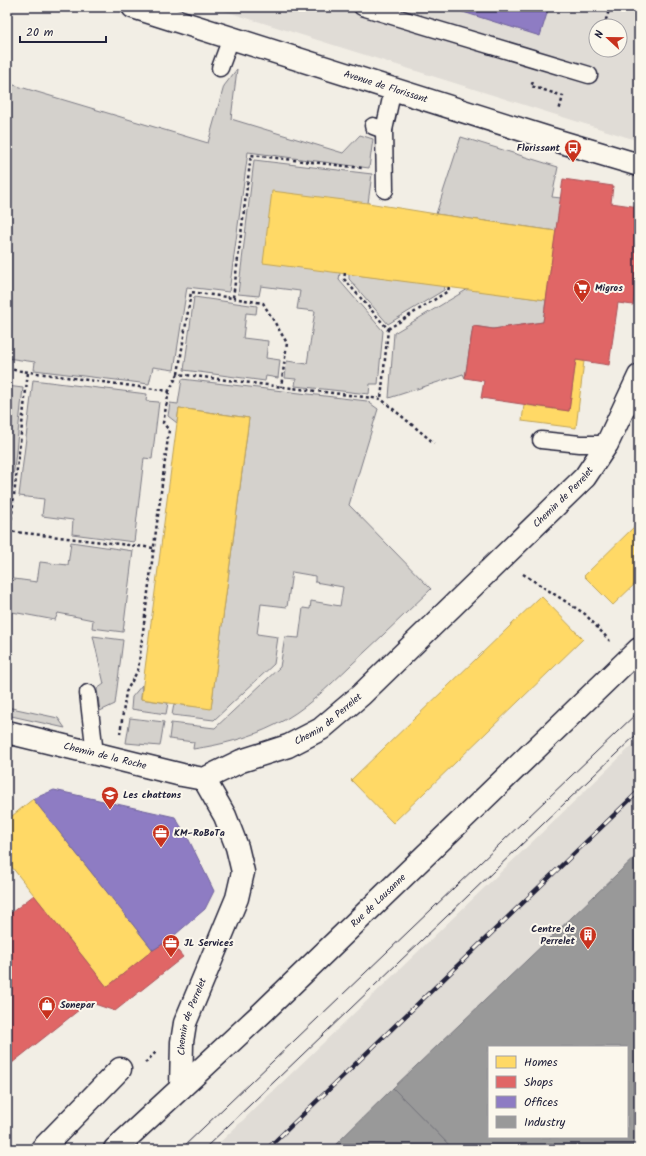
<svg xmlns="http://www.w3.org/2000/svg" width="646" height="1156" font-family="Kalam,sans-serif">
  <rect width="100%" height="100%" fill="#f2eee5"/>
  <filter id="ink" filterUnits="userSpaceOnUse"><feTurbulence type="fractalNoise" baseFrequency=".025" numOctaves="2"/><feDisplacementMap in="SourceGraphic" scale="8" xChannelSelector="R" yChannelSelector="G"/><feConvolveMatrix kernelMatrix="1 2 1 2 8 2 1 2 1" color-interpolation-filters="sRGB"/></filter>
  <g filter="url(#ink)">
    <!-- built -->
    <g fill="#e0dcd6" fill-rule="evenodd">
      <path d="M 212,7 L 639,7 L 639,141 ZM 596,26 L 620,26 L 620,50 L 596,50 Z"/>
      <path d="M 639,739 L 639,1149 L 213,1149 ZM 489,1047 L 627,1047 L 627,1137 L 489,1137 Z"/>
    </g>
    <!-- green -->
    <g fill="#d4d1cc" stroke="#7b7a84">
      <polygon points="237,69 231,119 343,153 360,135 373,139 369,168 248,152 229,292 187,287 174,370 153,367 149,384 34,370 35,362 7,358 7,83 208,143 224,86"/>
      <polygon points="461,137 558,167 552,197 561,198 556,231 436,214"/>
      <polygon points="254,160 372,174 368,203 340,273 339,280 383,331 378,384 370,384 369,394 295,386 296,379 285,378 287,361 307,364 315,311 297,309 300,291 261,286 259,296 238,294"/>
      <polygon points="349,274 445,286 444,290 388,324 349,279"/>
      <polygon points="468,289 546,300 543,322 493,329 473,326 465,378 463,374 389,398 394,333"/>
      <polygon points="194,297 257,306 256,314 246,313 243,338 268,341 266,358 280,360 278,378 266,376 265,381 184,370"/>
      <path d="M 182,379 L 367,401 L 378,409 L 349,505 L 431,589 C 404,615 378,640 351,665 C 328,687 304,711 275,725 C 249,738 221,745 193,749 L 194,742 L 169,739 L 171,723 L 215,728 L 280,667 L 285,637 L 299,638 L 303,608 L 310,609 L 311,601 L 340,606 L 343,587 L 315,582 L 315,576 L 292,572 L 287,607 L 261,604 L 257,634 L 278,637 L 274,664 L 214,720 L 172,715 L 174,704 L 211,708 L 249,418 L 179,408 L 177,423 L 168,416 L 170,403 L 178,404 Z"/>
      <polygon points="33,380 147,394 146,401 159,402 152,459 144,458 134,542 72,534 73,520 42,516 44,499 19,496"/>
      <polygon points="7,386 23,388 12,487 7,487"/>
      <polygon points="71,542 133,551 123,632 92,628 93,620 58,613 55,620 7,611 7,578 37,582 40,562 68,565"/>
      <polygon points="93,636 123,640 115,704 100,711 97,689 104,684"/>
      <polygon points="142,685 141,699 168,703 166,714 131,709 132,697"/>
      <polygon points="7,707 58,718 65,728 7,715"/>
      <polygon points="130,718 164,722 160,746 126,743"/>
    </g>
    <!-- homes -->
    <g fill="#ffd966" stroke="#bda259">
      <polygon points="272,191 368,203 436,214 556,231 546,300 263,263"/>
      <polygon points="576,360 584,361 576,428 522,421 524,405 569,411"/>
      <polygon points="179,408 249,418 211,709 141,699"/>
      <polygon points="639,522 639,580 613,605 584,576"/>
      <polygon points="541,596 583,639 393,823 351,780"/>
      <polygon points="33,799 153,950 107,987 7,861 7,820"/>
    </g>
    <!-- shops -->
    <g fill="#e06666" stroke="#a75259">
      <polygon points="563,179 613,186 611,203 639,207 639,262 633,305 618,303 609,365 576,360 569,411 481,398 484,381 465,378 473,326 493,329 543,322"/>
      <polygon points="34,895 107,987 153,950 169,940 183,957 115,1011 89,1002 7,1067 7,916"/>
    </g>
    <!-- offices -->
    <g fill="#8e7cc3" stroke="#6e619a">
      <polygon points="447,7 549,7 540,36"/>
      <polygon points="54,790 175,817 188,838 214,891 205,909 169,940 153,950 33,799"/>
    </g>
    <!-- industry -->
    <g fill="#999" stroke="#75757d" fill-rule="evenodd">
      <path d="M 639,853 L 639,1149 L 453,1149 L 393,1088 ZM 489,1047 L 627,1047 L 627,1137 L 489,1137 Z"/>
      <polygon points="393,1088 453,1149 331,1149"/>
    </g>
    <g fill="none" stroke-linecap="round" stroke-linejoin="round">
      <defs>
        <g id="lane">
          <polyline points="362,7 589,75"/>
          <polyline points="220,68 231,38"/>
          <polyline points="373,126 384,130 393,89"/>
          <polyline points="384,130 385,190"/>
          <polyline points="541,440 580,444 607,444"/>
          <polyline points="88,693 95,754"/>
        </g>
        <g id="street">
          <path id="s1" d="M 133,7 L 548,138 L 639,165"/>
          <path id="s2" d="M 7,732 L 182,775 L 204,779"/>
          <path id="s3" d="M 204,779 L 241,761 L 288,746 L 321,729 L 361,695 L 585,477 L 607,444 L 639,376"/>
          <path id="s4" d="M 181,1088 L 182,1042 L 185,1023 L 237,898 L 243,872 L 237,847 L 225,816 L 204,779"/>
          <polyline points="42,1149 120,1069"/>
        </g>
        <g id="secondary">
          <path id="s5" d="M 115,1149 L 262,1013 L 639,649"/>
        </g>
      </defs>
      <!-- lane casing -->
      <use href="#lane" stroke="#22223b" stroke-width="19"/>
      <!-- street casing -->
      <use href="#street" stroke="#22223b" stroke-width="25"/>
      <!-- secondary casing -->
      <use href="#secondary" stroke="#22223b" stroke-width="25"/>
      <!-- path -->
      <g stroke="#22223b" stroke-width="2.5" stroke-dasharray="3 3" stroke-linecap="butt">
        <polyline points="604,26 610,7"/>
        <polyline points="533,82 531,86 563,96 559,111"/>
        <polyline points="345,273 344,279 388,329 381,399"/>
        <polyline points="233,298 263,303 287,343 281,387"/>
        <polyline points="388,329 448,291 449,287"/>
        <polyline points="7,369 169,391 178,374 381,399 434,443"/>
        <polyline points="178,374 191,292 233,298 251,155 362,168"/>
        <polyline points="7,531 154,548"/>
        <polyline points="10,531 28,372"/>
        <polyline points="523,574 585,614 610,641"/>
        <polyline points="120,734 126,692 138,670 169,430 163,423 169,391"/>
        <polyline points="145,1063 156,1052"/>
      </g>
      <!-- lane -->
      <use href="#lane" stroke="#fbf7ec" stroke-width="16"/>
      <!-- street -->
      <use href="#street" stroke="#fbf7ec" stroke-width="22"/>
      <!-- secondary -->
      <use href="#secondary" stroke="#fbf7ec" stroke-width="22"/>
      <!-- tram -->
      <g stroke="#22223b" stroke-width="1">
        <polyline points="181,1149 639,711"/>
        <polyline points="204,1149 639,732"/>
      </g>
      <defs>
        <polyline id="rail" points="267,1149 639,791"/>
      </defs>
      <!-- rail casing -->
      <use href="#rail" stroke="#22223b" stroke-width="4.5"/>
      <!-- rail -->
      <use href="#rail" stroke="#fbf7ec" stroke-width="3" stroke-dasharray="9" stroke-linecap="butt"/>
    </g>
  </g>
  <!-- icons -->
  <defs>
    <symbol id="bus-pin" viewBox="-11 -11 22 30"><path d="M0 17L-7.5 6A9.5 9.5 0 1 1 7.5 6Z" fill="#c8321e" stroke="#fbf7ec"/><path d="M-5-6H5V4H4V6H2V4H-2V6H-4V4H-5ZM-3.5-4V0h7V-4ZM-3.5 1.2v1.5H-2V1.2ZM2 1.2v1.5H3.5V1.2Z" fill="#fff"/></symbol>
    <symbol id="supermarket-pin" viewBox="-11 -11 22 30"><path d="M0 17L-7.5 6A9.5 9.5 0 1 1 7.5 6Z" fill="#c8321e" stroke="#fbf7ec"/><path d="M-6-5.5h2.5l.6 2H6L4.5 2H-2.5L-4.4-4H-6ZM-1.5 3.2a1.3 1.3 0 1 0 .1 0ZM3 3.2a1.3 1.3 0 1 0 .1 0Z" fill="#fff"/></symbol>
    <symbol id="school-pin" viewBox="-11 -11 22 30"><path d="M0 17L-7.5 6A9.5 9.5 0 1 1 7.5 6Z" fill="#c8321e" stroke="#fbf7ec"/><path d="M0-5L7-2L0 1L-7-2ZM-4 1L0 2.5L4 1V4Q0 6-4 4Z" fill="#fff"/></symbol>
    <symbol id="office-pin" viewBox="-11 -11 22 30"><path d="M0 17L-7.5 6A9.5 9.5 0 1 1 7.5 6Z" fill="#c8321e" stroke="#fbf7ec"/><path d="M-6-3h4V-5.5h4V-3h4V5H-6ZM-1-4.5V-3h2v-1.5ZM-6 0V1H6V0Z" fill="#fff"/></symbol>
    <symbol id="building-pin" viewBox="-11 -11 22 30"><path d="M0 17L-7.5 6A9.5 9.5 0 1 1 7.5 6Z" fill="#c8321e" stroke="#fbf7ec"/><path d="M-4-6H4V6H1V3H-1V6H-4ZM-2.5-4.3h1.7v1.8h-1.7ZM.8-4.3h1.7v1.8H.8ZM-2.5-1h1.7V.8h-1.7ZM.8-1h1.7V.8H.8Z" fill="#fff"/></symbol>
    <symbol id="shop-pin" viewBox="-11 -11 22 30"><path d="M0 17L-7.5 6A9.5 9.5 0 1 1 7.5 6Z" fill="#c8321e" stroke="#fbf7ec"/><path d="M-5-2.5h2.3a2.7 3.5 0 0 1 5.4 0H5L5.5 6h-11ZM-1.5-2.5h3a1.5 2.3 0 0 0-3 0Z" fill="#fff"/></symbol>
  </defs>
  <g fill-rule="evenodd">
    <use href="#bus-pin" x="563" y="138" width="20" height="27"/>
    <use href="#supermarket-pin" x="572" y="278" width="20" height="27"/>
    <use href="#school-pin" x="100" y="785" width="20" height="27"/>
    <use href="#office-pin" x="151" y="823" width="20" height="27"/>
    <use href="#building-pin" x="578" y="925" width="20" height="27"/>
    <use href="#office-pin" x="161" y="933" width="20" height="27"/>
    <use href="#shop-pin" x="37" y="995" width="20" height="27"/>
  </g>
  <g text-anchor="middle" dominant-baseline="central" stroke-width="4" stroke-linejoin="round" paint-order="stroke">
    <!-- street labels -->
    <g font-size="10" fill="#22223b" stroke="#fbf7ec">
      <text stroke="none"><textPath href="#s1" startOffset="265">Avenue de Florissant</textPath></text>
      <text stroke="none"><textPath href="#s3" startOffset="463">Chemin de Perrelet</textPath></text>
      <text stroke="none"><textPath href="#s3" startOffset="139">Chemin de Perrelet</textPath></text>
      <text stroke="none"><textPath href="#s2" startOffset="101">Chemin de la Roche</textPath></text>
      <text stroke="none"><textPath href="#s5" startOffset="362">Rue de Lausanne</textPath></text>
      <text stroke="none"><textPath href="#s4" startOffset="73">Chemin de Perrelet</textPath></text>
    </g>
    <!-- poi labels -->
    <g font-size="10" font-weight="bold" fill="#22223b" stroke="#fbf7ec" text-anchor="start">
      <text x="560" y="148" text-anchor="end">Florissant</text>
      <text x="595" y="288">Migros</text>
      <text x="123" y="795">Les chattons</text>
      <text x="174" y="833">KM-RoBoTa</text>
      <text x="575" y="929" text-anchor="end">Centre de<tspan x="575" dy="12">Perrelet</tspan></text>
      <text x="184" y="943">JL Services</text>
      <text x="60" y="1005">Sonepar</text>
    </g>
  </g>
  <!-- margin -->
  <rect width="646" height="1156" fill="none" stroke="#fbf7ec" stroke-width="24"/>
  <rect x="12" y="12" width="622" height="1132" fill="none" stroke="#22223b" stroke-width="1.5" filter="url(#ink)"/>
  <!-- legend -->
  <rect x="488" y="1046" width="140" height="92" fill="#fbf7ec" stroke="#a4a2a5"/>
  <rect x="496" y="1056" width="20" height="12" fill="#ffd966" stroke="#a4a2a5"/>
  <text x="524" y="1066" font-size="12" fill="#22223b">Homes</text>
  <rect x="496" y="1076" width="20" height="12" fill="#e06666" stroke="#a4a2a5"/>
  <text x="524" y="1086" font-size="12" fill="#22223b">Shops</text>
  <rect x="496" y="1096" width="20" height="12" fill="#8e7cc3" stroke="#a4a2a5"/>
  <text x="524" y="1106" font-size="12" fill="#22223b">Offices</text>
  <rect x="496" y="1116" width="20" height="12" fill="#999999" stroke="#a4a2a5"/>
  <text x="524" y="1126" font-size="12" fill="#22223b">Industry</text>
  <!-- north arrow -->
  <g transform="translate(608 38) rotate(292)"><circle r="19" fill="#fbf7ec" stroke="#a4a2a5"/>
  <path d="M0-3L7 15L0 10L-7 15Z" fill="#c8321e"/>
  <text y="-6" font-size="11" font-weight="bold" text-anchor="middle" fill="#22223b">N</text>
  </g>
  <!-- scale -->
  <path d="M20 36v6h86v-6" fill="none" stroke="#22223b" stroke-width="2"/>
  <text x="26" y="36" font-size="12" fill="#22223b" stroke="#fbf7ec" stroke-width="3" paint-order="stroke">20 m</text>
</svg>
